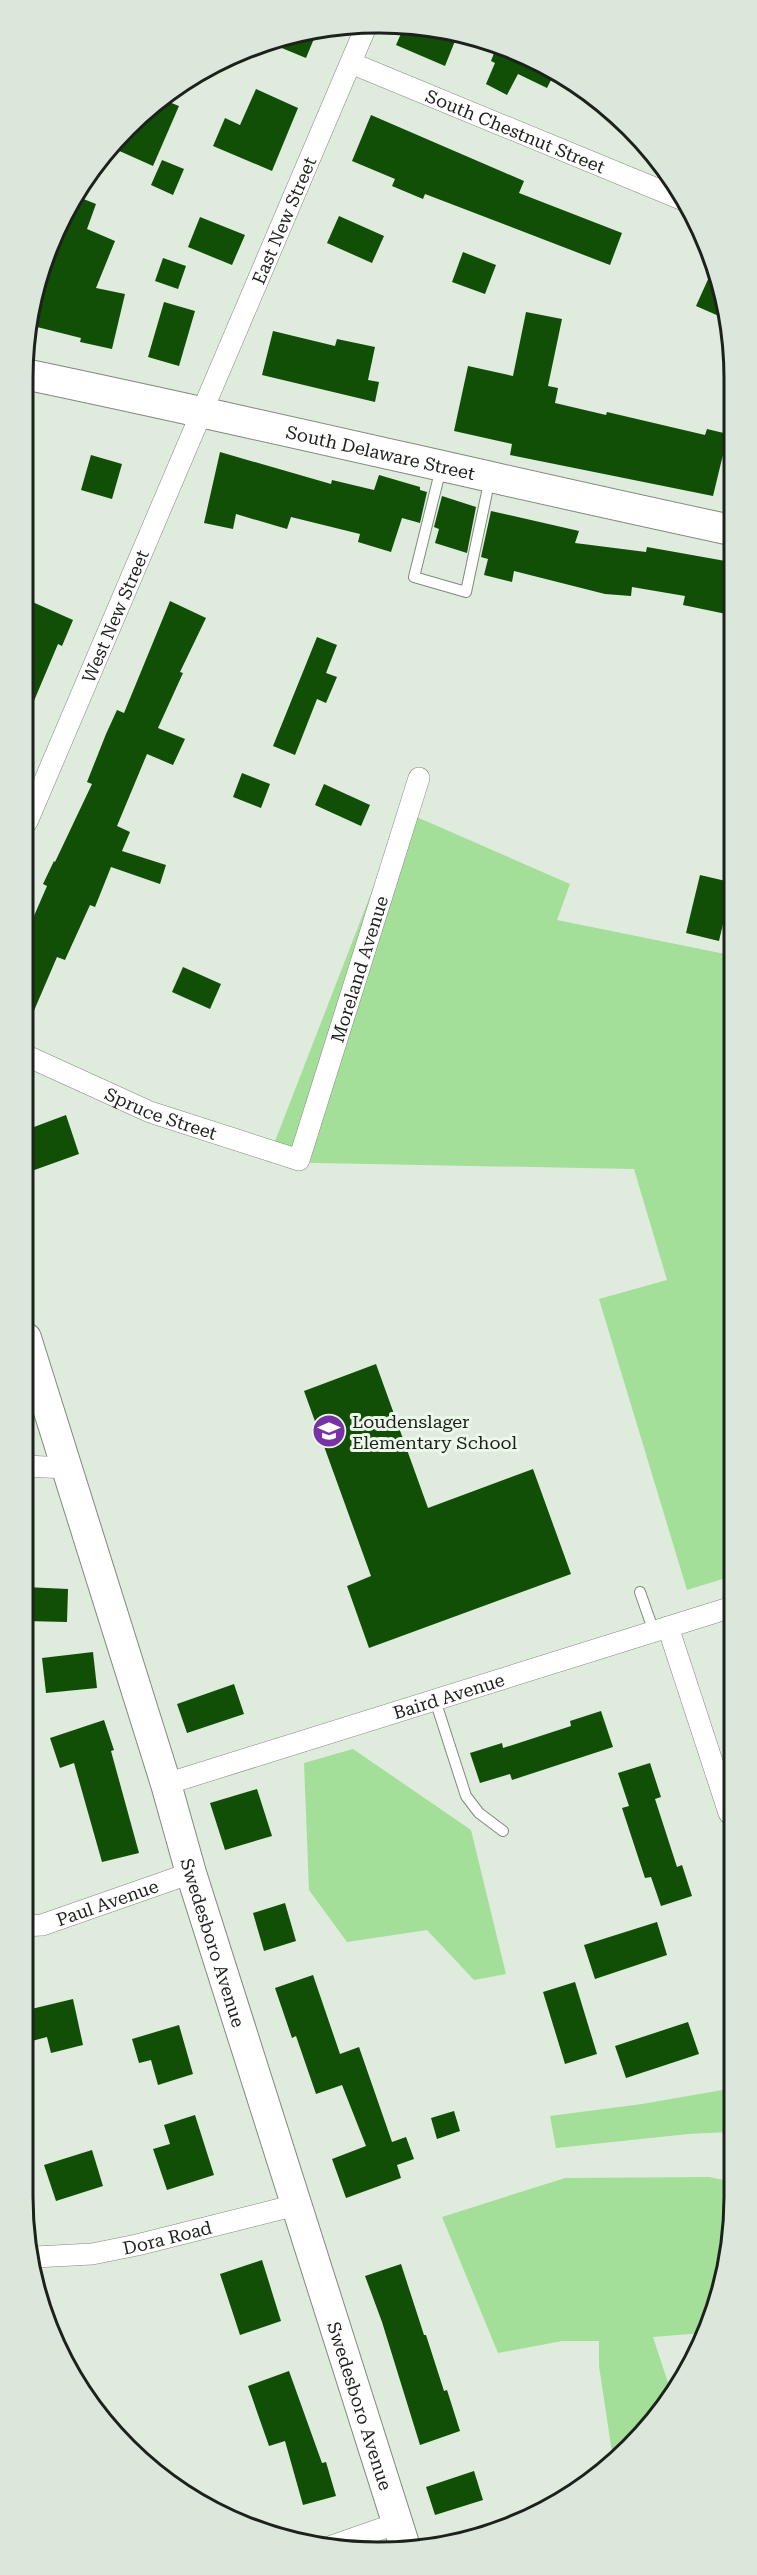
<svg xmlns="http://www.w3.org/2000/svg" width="757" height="2575" font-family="'Roboto Serif',serif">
  <rect width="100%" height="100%" fill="#dfebdd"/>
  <!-- green -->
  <g fill="#a3df99">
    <polygon points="403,811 570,884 557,920 730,955 729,1577 687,1590 599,1299 667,1280 634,1169 267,1162"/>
    <polygon points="353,1749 471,1830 506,1974 474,1980 427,1930 347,1942 309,1890 304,1763"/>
    <polygon points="728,2089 728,2132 688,2134 556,2148 550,2116 642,2104"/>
    <polygon points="709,2177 728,2181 728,2266 702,2333 653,2337 671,2392 613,2459 599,2366 599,2341 562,2341 498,2353 442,2217 565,2178"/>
  </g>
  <!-- building -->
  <g fill="#104f05">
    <polygon points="309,29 318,29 306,58 272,44"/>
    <polygon points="403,29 442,29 457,36 445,66 396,45"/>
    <polygon points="496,48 556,70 547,88 518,74 507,95 486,84 495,63 491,61"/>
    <polygon points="256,89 298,108 272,171 213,146 225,118 240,125"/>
    <polygon points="164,100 179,106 153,166 115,149"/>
    <polygon points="371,115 524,181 519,193 622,233 610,265 425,194 423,199 392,186 395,179 352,161"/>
    <polygon points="162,160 184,169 173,195 151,185"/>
    <polygon points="76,196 96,204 87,229 115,241 96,288 125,294 112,349 80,342 81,338 29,325 29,309"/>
    <polygon points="339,216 384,236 372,263 327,243"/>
    <polygon points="200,217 245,235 232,265 188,247"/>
    <polygon points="463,252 496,265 485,294 452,282"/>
    <polygon points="163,258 186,266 178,289 155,281"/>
    <polygon points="714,266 717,279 728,320 696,306"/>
    <polygon points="164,302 195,311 179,366 148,357"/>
    <polygon points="526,312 562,319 548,386 558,388 555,403 606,415 607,412 705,435 707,429 728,434 713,496 510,455 512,444 454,431 468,366 513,376"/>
    <polygon points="273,331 335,346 337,339 375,347 368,380 379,382 375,402 262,375"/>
    <polygon points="220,452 331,484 332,480 374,490 379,475 420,487 420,490 427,492 420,523 402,518 391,552 358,542 360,534 291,517 287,529 236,514 233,529 204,523"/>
    <polygon points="91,455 122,464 112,499 81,490"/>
    <polygon points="442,496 476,507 467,553 435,543 439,529 434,527"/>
    <polygon points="491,511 579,531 575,543 646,552 647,547 731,562 731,615 683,605 685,596 632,587 631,596 605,594 514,571 512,582 484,575 488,559 481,557"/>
    <polygon points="28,600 73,620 62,646 58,644 28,715"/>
    <polygon points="170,601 206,618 180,672 183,673 158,728 185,739 173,765 147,754 117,826 130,832 122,851 166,865 160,884 111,867 95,907 90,905 65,960 57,957 27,1027 27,932 47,886 43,884 54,861 55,862 92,784 87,782 106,734 117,710 124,713"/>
    <polygon points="317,637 337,645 326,673 337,677 326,703 317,699 295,755 273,746"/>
    <polygon points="242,773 270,784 261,808 233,797"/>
    <polygon points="324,784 370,805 361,826 315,805"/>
    <polygon points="700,875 730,882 730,894 719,941 686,933"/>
    <polygon points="183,967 221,984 210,1009 172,992"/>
    <polygon points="66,1115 79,1154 26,1173 26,1130"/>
    <polygon points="376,1364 428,1508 533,1469 571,1574 369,1648 347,1586 371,1576 304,1391"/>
    <polygon points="25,1587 68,1589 67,1622 25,1621"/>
    <polygon points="93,1652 97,1688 46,1693 42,1658"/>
    <polygon points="234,1684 244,1714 187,1733 177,1704"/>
    <polygon points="601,1711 613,1747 512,1780 510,1774 480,1783 470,1753 502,1743 503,1748 571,1726 570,1721"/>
    <polygon points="104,1720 114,1750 111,1751 139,1853 102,1862 74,1763 60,1768 50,1738"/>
    <polygon points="650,1763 661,1797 655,1799 677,1867 682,1865 692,1896 661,1906 651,1877 645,1878 622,1808 629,1806 618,1773"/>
    <polygon points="257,1789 272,1836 225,1850 210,1803"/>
    <polygon points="285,1903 296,1941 264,1951 253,1913"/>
    <polygon points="657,1922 667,1955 595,1979 584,1945"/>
    <polygon points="313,1975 340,2054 359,2047 392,2142 406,2137 414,2159 397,2165 401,2178 346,2198 332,2159 366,2146 342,2085 316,2094 296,2036 292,2038 275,1988"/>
    <polygon points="575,1982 597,2054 565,2064 543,1992"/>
    <polygon points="73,1999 83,2045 51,2053 47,2037 28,2042 23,2024 23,2011"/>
    <polygon points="688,2022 699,2054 626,2078 615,2046"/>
    <polygon points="179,2025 193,2074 158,2085 151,2060 139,2063 132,2039"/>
    <polygon points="454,2111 460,2131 437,2139 431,2118"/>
    <polygon points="195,2115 214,2175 167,2190 153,2149 170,2144 164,2125"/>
    <polygon points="92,2150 103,2186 56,2201 44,2165"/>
    <polygon points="262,2260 281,2321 240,2335 220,2274"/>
    <polygon points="401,2264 424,2335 426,2335 444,2391 447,2390 460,2431 420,2445 382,2322 365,2276"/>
    <polygon points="289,2371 322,2463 326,2462 336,2496 303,2505 285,2441 269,2446 248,2386"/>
    <polygon points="474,2471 483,2500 435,2515 426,2487"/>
  </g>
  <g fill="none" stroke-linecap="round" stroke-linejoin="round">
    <defs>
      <g id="lane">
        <polyline points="441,468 414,577 466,592 490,478"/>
        <polyline points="640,1592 654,1632"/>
        <polyline points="435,1700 466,1796 479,1813 503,1831"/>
      </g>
      <g id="street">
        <path id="s1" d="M 351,63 L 681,199"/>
        <path id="s2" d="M 27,822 L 365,29"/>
        <path id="s3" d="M 27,1056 L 150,1112 L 299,1160 L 419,778"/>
        <polyline points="25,1466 67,1468"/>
        <polyline points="668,1627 729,1813"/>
        <path id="s4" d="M 166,1784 L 729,1608"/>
        <path id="s5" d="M 23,1926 L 42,1925 L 191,1873"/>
        <path id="s6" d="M 35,2257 L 92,2254 L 137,2245 L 296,2205"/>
        <polyline points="332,2546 398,2523"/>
      </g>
      <g id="secondary">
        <path id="s7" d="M 29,375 C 264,424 497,480 731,530"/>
        <path id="s8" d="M 26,1338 L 166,1784 L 191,1873 L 405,2547"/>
      </g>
    </defs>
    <!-- lane casing -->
    <use href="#lane" stroke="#808a7e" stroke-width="12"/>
    <!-- street casing -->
    <use href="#street" stroke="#808a7e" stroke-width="22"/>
    <!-- secondary casing -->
    <use href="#secondary" stroke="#808a7e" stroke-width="32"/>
    <!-- lane -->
    <use href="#lane" stroke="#fff" stroke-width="10"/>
    <!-- street -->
    <use href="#street" stroke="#fff" stroke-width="21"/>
    <!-- secondary -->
    <use href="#secondary" stroke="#fff" stroke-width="30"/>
  </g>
  <!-- icons -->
  <defs>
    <symbol id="school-disc" viewBox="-11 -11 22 22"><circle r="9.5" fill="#7932a5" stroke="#ecf8ea"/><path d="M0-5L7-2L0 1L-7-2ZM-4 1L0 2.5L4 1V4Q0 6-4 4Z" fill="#fff"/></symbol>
  </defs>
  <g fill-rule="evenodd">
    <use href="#school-disc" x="310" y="1412" width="38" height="38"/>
  </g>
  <g text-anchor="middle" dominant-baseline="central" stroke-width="6" stroke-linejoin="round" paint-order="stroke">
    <!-- street labels -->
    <g font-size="18" fill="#1d211c" stroke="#ecf8ea">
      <text stroke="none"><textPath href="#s1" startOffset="178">South Chestnut Street</textPath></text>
      <text stroke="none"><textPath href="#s2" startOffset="654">East New Street</textPath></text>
      <text stroke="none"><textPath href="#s7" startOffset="360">South Delaware Street</textPath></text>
      <text stroke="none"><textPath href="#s2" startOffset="224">West New Street</textPath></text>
      <text stroke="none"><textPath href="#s3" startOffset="492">Moreland Avenue</textPath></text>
      <text stroke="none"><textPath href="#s3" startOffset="146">Spruce Street</textPath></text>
      <text stroke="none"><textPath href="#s4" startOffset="296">Baird Avenue</textPath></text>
      <text stroke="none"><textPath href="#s5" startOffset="88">Paul Avenue</textPath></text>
      <text stroke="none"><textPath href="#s8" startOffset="633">Swedesboro Avenue</textPath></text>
      <text stroke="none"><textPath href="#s6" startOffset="134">Dora Road</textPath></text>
      <text stroke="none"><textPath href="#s8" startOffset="1119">Swedesboro Avenue</textPath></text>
    </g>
    <!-- poi labels -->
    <g font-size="18" fill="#1d211c" stroke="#ecf8ea" text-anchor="start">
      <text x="352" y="1421">Loudenslager<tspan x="352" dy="21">Elementary School</tspan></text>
    </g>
  </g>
  <!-- crop -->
  <path d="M0 0H757V2575H0ZM378 33H379A345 345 0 0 1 724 378V2197A345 345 0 0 1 379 2542H378A345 345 0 0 1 33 2197V378A345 345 0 0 1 378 33Z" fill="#dbe7da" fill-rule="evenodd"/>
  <path fill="none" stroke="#1d211c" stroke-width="3" d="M378 33H379A345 345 0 0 1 724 378V2197A345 345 0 0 1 379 2542H378A345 345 0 0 1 33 2197V378A345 345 0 0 1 378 33Z"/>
</svg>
